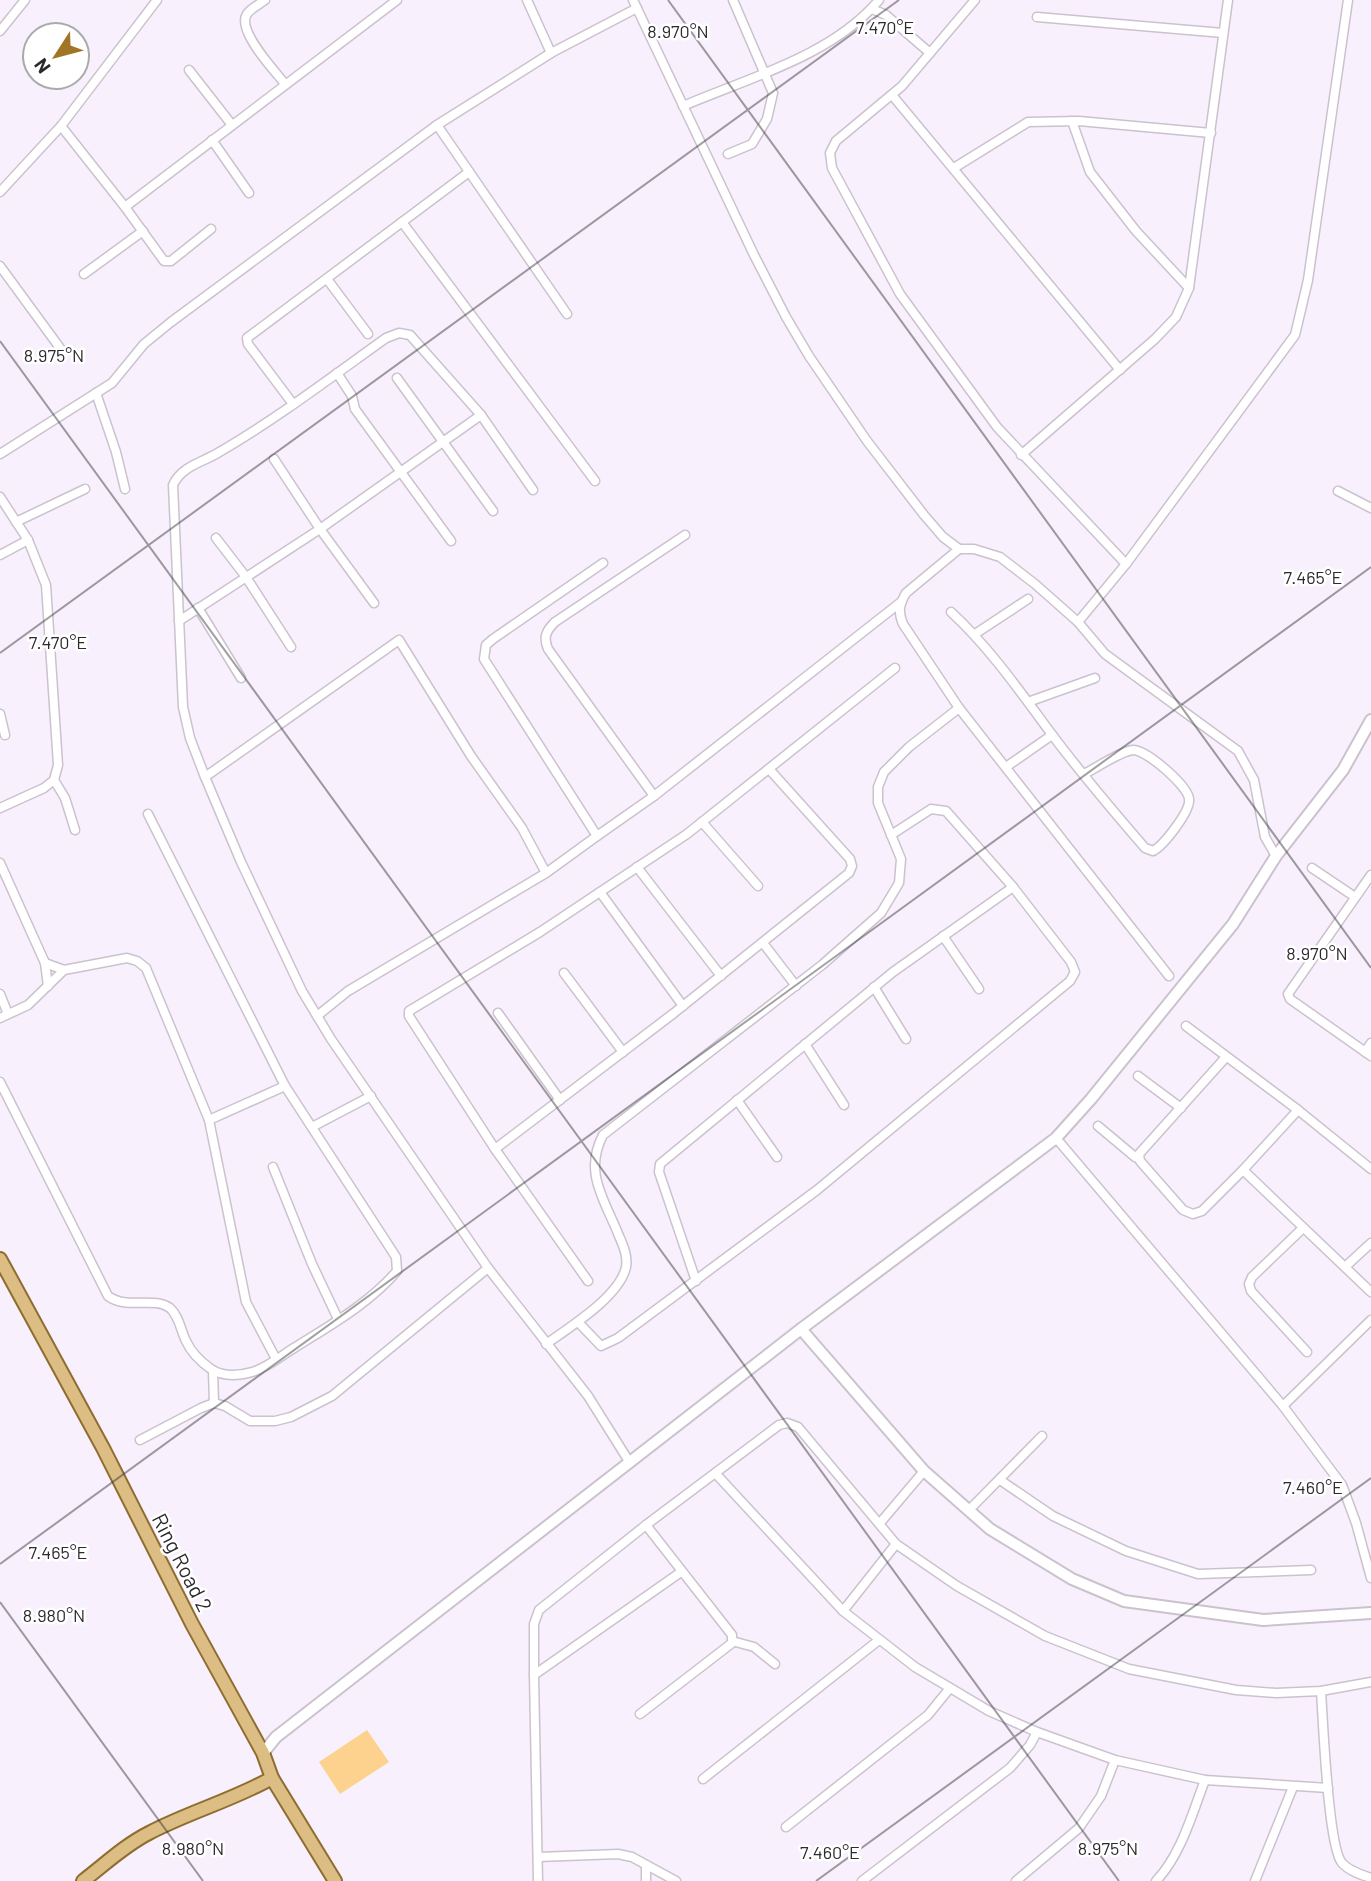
<svg xmlns="http://www.w3.org/2000/svg" width="1371" height="1881" font-family="Barlow,sans-serif">
  <rect width="100%" height="100%" fill="#f9f0fd"/>
  <!-- pitch -->
  <polygon fill="#fcd28e" points="367,1730 389,1762 340,1794 319,1762"/>
  <g fill="none" stroke-linecap="round" stroke-linejoin="round">
    <defs>
      <g id="minor">
        <path d="M 265,0 C 260,4 251,8 247,14 C 236,30 274,70 285,84"/>
        <polyline points="527,0 551,53"/>
        <polyline points="633,0 754,255 786,317 809,356 867,441 924,515 943,537 959,549 974,549 1000,557 1035,584 1078,622 1105,654 1238,751 1254,780 1265,837 1276,856"/>
        <polyline points="975,0 902,86 836,141 830,153 832,168 900,294 997,427 1126,564"/>
        <polyline points="872,9 886,15 930,53"/>
        <polyline points="1037,17 1223,33"/>
        <polyline points="0,31 25,0"/>
        <polyline points="189,70 232,125"/>
        <polyline points="892,95 1120,370"/>
        <path d="M 683,106 C 748,78 832,56 879,0"/>
        <polyline points="1072,121 1090,172 1136,231 1189,288"/>
        <polyline points="437,125 567,314"/>
        <polyline points="61,126 125,207 164,261 171,261 211,229"/>
        <polyline points="212,140 249,193"/>
        <polyline points="728,154 752,144 767,119 773,93 733,0"/>
        <polyline points="954,168 1028,122 1079,121 1211,133"/>
        <polyline points="0,192 61,126 157,0"/>
        <polyline points="125,207 397,0"/>
        <polyline points="402,222 595,481"/>
        <polyline points="0,266 60,348"/>
        <polyline points="84,274 143,231"/>
        <polyline points="327,279 368,334"/>
        <polyline points="337,373 352,396 355,409 451,541"/>
        <polyline points="397,378 493,511"/>
        <polyline points="96,393 116,452 125,489"/>
        <polyline points="293,404 248,344 247,338 469,172"/>
        <polyline points="0,454 112,383 144,344 171,322 437,125 551,53 637,8"/>
        <polyline points="1021,455 1155,339 1176,317 1189,288 1228,0"/>
        <polyline points="274,459 320,529 374,603"/>
        <path d="M 533,490 L 481,415 L 410,335 L 399,333 L 386,338 C 330,378 275,420 216,454 C 200,463 181,467 173,485 L 183,707 L 190,738 L 205,777 L 241,862 L 302,991 L 331,1039 L 488,1268 L 588,1396 L 630,1463"/>
        <polyline points="1338,491 1371,508"/>
        <polyline points="0,497 28,540 46,585 58,765 54,780 44,788 0,808"/>
        <polyline points="16,522 85,489"/>
        <polyline points="216,538 246,577 291,647"/>
        <path d="M 959,549 L 906,593 C 899,605 898,612 903,624 L 959,708 L 1169,976"/>
        <polyline points="0,555 28,540"/>
        <polyline points="198,608 241,678"/>
        <path d="M 951,612 C 989,647 1019,690 1050,732 C 1080,772 1113,811 1145,848 L 1153,851 C 1163,846 1191,811 1189,799 C 1188,786 1147,750 1133,750 C 1121,751 1096,768 1084,774"/>
        <polyline points="179,621 320,529 481,415"/>
        <polyline points="1078,622 1126,564 1295,335 1308,280 1348,0"/>
        <polyline points="975,634 1028,599"/>
        <polyline points="1028,702 1095,678"/>
        <polyline points="0,714 5,735"/>
        <polyline points="1006,767 1052,735"/>
        <polyline points="205,777 399,640 471,756 522,828 546,873"/>
        <polyline points="54,780 65,798 75,830"/>
        <path d="M 654,796 L 548,649 C 543,637 546,631 555,622 L 685,535"/>
        <polyline points="702,822 758,886"/>
        <polyline points="597,836 484,659 486,645 493,639 603,563"/>
        <polyline points="0,863 45,963 48,986"/>
        <polyline points="637,867 721,976"/>
        <polyline points="1312,868 1355,897"/>
        <polyline points="1371,875 1288,994 1290,999 1371,1056"/>
        <polyline points="600,892 683,1006"/>
        <polyline points="943,936 979,989"/>
        <polyline points="763,943 796,986"/>
        <polyline points="45,963 64,970 127,958 137,961 146,968 209,1120 246,1302 276,1359"/>
        <polyline points="564,973 623,1052"/>
        <polyline points="874,987 906,1039"/>
        <polyline points="0,994 8,1014"/>
        <polyline points="498,1013 560,1100"/>
        <polyline points="317,1016 348,991 546,873 597,836 654,796 901,602"/>
        <polyline points="0,1018 28,1005 64,970"/>
        <polyline points="1186,1026 1298,1110 1371,1169"/>
        <polyline points="805,1044 844,1105"/>
        <polyline points="1365,1052 1371,1043"/>
        <polyline points="1226,1057 1139,1154 1140,1161 1183,1210 1193,1214 1202,1211 1243,1170 1298,1110"/>
        <polyline points="1138,1076 1181,1108"/>
        <path d="M 0,1082 L 108,1296 C 127,1310 154,1296 170,1308 C 179,1316 181,1331 186,1341 C 191,1352 201,1362 211,1369 C 223,1377 238,1376 252,1372 C 267,1368 281,1356 294,1348 C 329,1326 370,1303 397,1271 L 396,1257 L 285,1086 L 148,814"/>
        <polyline points="737,1100 777,1157"/>
        <polyline points="209,1120 285,1086"/>
        <polyline points="1098,1126 1135,1157 1139,1158"/>
        <polyline points="312,1127 371,1096"/>
        <polyline points="1056,1138 1283,1406 1342,1485 1356,1523 1371,1578"/>
        <polyline points="495,1149 674,1013 849,873 852,866 850,859 769,769"/>
        <polyline points="273,1167 312,1264 338,1319"/>
        <polyline points="1243,1170 1371,1292"/>
        <polyline points="1303,1228 1252,1277 1249,1284 1251,1291 1307,1352"/>
        <polyline points="1345,1267 1371,1243"/>
        <polyline points="588,1281 495,1149 409,1016 409,1011 540,932 687,834 895,668"/>
        <polyline points="696,1281 659,1172 660,1164 893,972 1013,887"/>
        <polyline points="578,1322 601,1346 618,1338 817,1190 1070,981 1075,972 1071,962 1013,887 946,811 931,809 891,835"/>
        <path d="M 546,1344 C 570,1327 620,1296 626,1267 C 628,1256 623,1245 619,1236 C 605,1200 583,1173 603,1135 L 822,965 L 881,913 L 899,883 L 901,859 L 878,803 L 878,787 L 884,772 L 909,747 L 959,708"/>
        <polyline points="213,1371 214,1403"/>
        <polyline points="1283,1406 1371,1320"/>
        <polyline points="140,1440 201,1408 214,1403 225,1406 250,1421 275,1421 291,1417 332,1396 488,1268"/>
        <polyline points="716,1474 843,1611 915,1667 989,1711 1037,1732 1115,1760 1205,1780 1328,1788"/>
        <polyline points="1000,1480 1053,1516 1126,1551 1198,1574 1311,1570"/>
        <polyline points="969,1510 1042,1436"/>
        <polyline points="880,1523 924,1471"/>
        <polyline points="843,1611 896,1544"/>
        <polyline points="732,1641 754,1647 775,1664"/>
        <polyline points="534,1675 681,1572"/>
        <path d="M 1321,1691 C 1323,1720 1328,1847 1342,1863 C 1349,1871 1362,1875 1371,1878"/>
        <polyline points="640,1714 732,1643 732,1635 646,1525"/>
        <polyline points="703,1779 879,1640"/>
        <polyline points="786,1827 928,1715 950,1688"/>
        <polyline points="538,1857 618,1854 632,1857 676,1881"/>
        <polyline points="646,1865 646,1881"/>
        <polyline points="538,1881 534,1675 534,1624 539,1610 646,1525 779,1425 787,1423 798,1427 896,1544 957,1586 1045,1636 1129,1669 1236,1690 1276,1693 1321,1691 1371,1682"/>
        <polyline points="862,1881 1010,1768 1030,1745 1037,1732"/>
        <polyline points="1016,1881 1079,1828 1101,1796 1115,1760"/>
        <path d="M 1156,1881 C 1181,1855 1192,1814 1205,1780"/>
        <polyline points="1255,1881 1293,1787"/>
      </g>
      <g id="tertiary">
        <polyline points="801,1329 924,1471 990,1529 1072,1579 1124,1601 1263,1620 1371,1613"/>
        <polyline points="263,1753 276,1737 801,1329 1056,1138 1091,1099 1233,924 1276,856 1343,770 1371,720"/>
      </g>
      <g id="primary">
        <polyline points="0,1259 103,1448 192,1624 263,1753 272,1778 335,1881"/>
        <path d="M 83,1881 C 104,1865 125,1845 149,1833 C 189,1812 233,1800 272,1778"/>
      </g>
    </defs>
    <!-- minor casing -->
    <use href="#minor" stroke="#cbc2ce" stroke-width="11"/>
    <!-- tertiary casing -->
    <use href="#tertiary" stroke="#cbc2ce" stroke-width="14"/>
    <!-- primary casing -->
    <use href="#primary" stroke="#8f6d31" stroke-width="16"/>
    <!-- minor -->
    <use href="#minor" stroke="#fff" stroke-width="8"/>
    <!-- tertiary -->
    <use href="#tertiary" stroke="#fff" stroke-width="10"/>
    <!-- primary -->
    <use href="#primary" stroke="#dcbd84" stroke-width="12"/>
  </g>
  <!-- ticks -->
  <path fill="none" stroke="#2d2a2e" stroke-width="2" stroke-opacity="0.45" d="M 668,0 L 1371,968M 0,341 L 1119,1881M 0,653 L 899,0M 0,1564 L 1371,567M 0,1602 L 203,1881M 816,1881 L 1371,1478"/>
  <g text-anchor="middle" dominant-baseline="central" stroke-width="5" stroke-linejoin="round" paint-order="stroke">
    <!-- street labels -->
    <g font-size="21" fill="#2d2a2e" stroke="#fff">
      <text transform="translate(183 1562) rotate(63)">Ring Road 2</text>
    </g>
  </g>
  <g font-size="18" text-anchor="middle" fill="#2d2a2e" stroke="#fff" stroke-width="5" stroke-linejoin="round" paint-order="stroke">
    <text x="885" y="34">7.470°E</text>
    <text x="678" y="38">8.970°N</text>
    <text x="54" y="362">8.975°N</text>
    <text x="1313" y="584">7.465°E</text>
    <text x="58" y="649">7.470°E</text>
    <text x="1317" y="960">8.970°N</text>
    <text x="1313" y="1494">7.460°E</text>
    <text x="58" y="1559">7.465°E</text>
    <text x="54" y="1622">8.980°N</text>
    <text x="193" y="1855">8.980°N</text>
    <text x="1108" y="1855">8.975°N</text>
    <text x="830" y="1859">7.460°E</text>
  </g>
  <!-- north arrow -->
  <g transform="translate(56 56) rotate(234)"><circle r="33" fill="#ffffff" stroke="#abaaab" stroke-width="2"/>
  <path d="M0-5L12 26L0 18L-12 26Z" fill="#a07525"/>
  <text y="-10" font-size="19" font-weight="bold" text-anchor="middle" fill="#2d2a2e">N</text>
  </g>
</svg>
